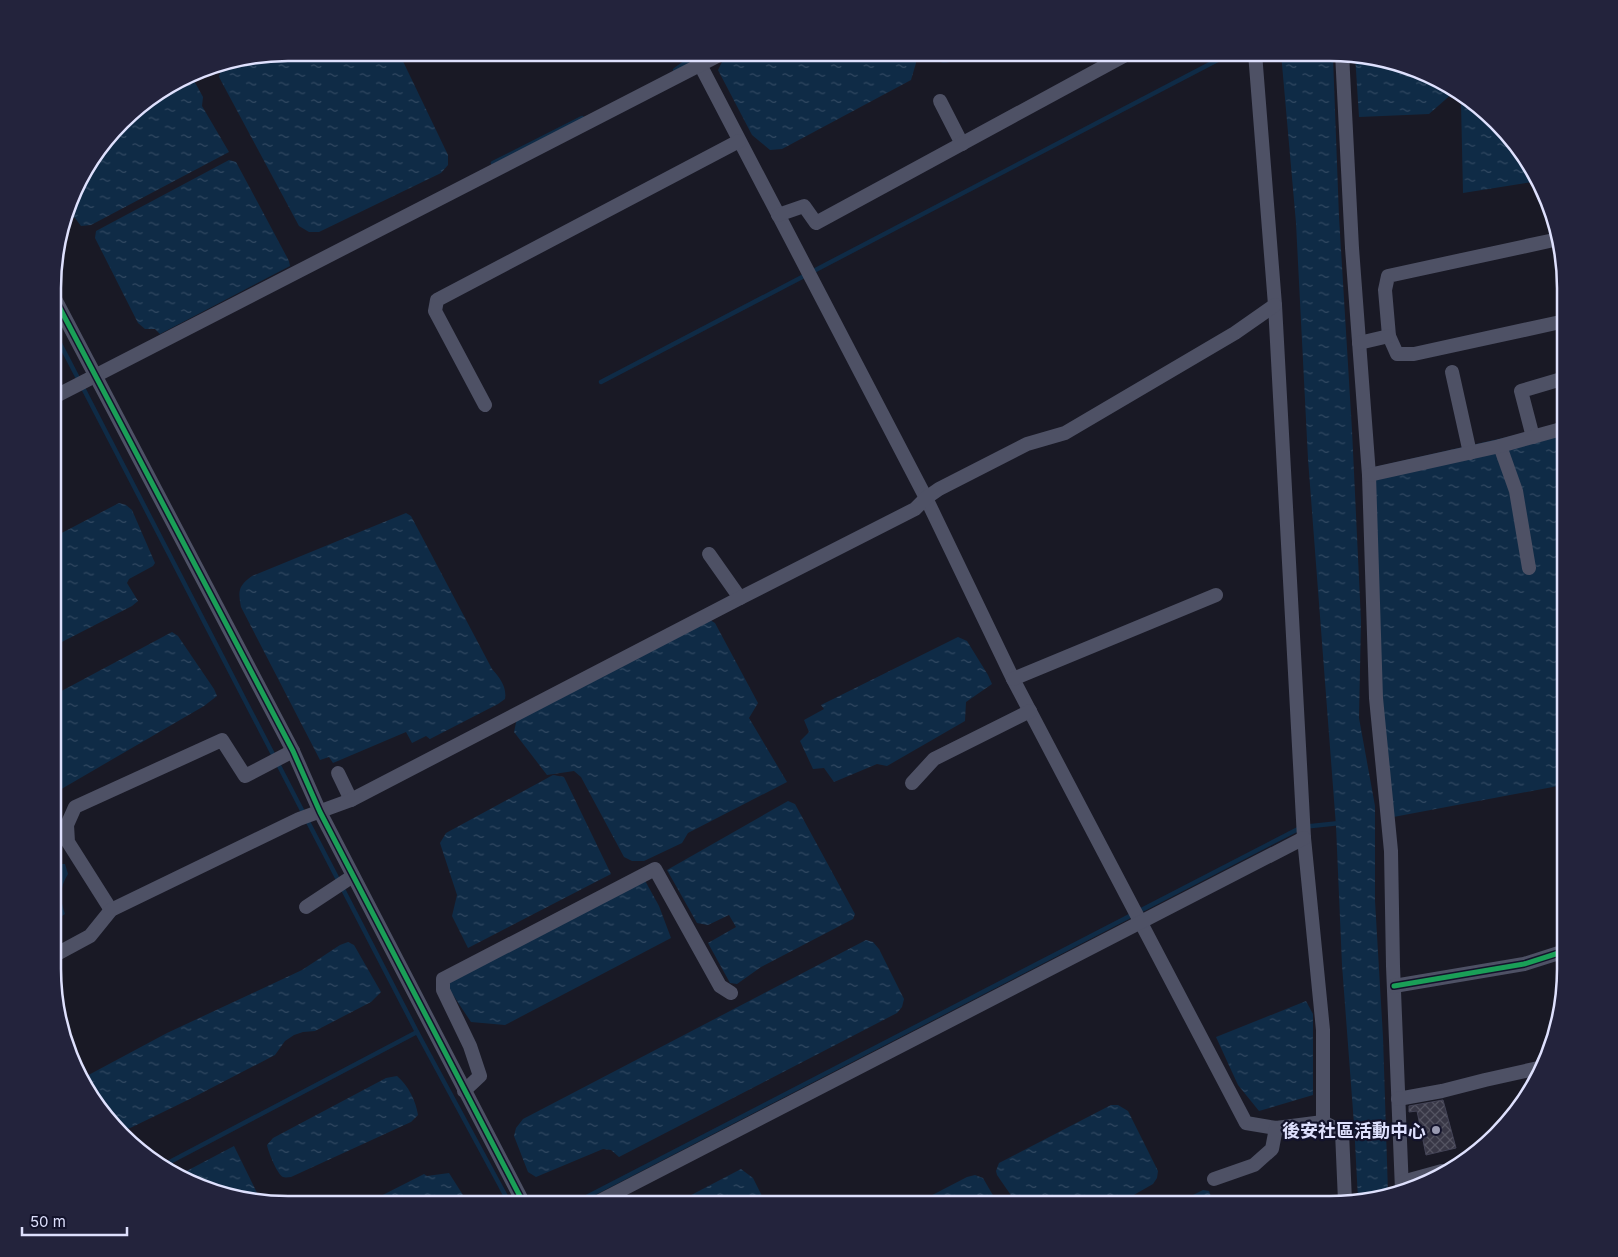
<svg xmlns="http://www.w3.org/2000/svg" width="1618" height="1257" font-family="Inter,'Noto Sans TC',sans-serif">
  <defs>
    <pattern id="water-ripples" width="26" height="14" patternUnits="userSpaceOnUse" patternTransform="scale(1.25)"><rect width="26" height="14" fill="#0f2b46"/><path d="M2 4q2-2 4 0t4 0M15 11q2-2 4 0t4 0" fill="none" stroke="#324962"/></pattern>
    <pattern id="building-cross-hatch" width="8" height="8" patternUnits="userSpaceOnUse" patternTransform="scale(1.25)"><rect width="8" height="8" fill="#383746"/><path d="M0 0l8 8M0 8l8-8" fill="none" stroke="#545462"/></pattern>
  </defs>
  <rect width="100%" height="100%" fill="#191925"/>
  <!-- water -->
  <g fill="url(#water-ripples)">
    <polygon points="288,53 399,53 448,155 448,165 441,173 319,232 309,232 299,226 219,77 222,63"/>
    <polygon points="737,53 914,53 916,63 911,80 782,149 770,150 752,135 718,70 723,60"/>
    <path d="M 927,53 L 970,53 C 952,62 943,69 927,53 Z"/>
    <polygon points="1281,53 1333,53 1333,57 1339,217 1352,430 1361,621 1359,718 1375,806 1375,901 1383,1037 1388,1193 1358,1199 1354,1124 1342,965 1336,826 1308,459 1296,223"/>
    <polygon points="1355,55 1420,71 1454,92 1429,114 1359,117"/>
    <polygon points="192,77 203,97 202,106 229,152 91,225 81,226 75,218 68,216 84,171 133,111"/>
    <polygon points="1469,101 1485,111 1539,181 1463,193 1461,102"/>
    <polygon points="229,160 236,162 289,261 290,266 160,334 155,329 145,329 138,323 95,238 96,231"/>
    <polygon points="1565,424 1565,759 1558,786 1388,818 1366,469"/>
    <polygon points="119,503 126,505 132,510 155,563 153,566 129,579 127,583 138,601 132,606 54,646 54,537"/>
    <path d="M 406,513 L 411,516 L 492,669 C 500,678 507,687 505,699 L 498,704 L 430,739 L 426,736 L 412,743 L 406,732 L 333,763 L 329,757 L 320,760 L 241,607 C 238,591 238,586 252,576 Z"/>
    <polygon points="710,620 715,623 758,703 749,718 787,782 688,833 682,843 644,861 632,861 624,857 581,777 574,771 547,775 514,732 517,718"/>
    <polygon points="172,632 178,636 214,689 217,696 204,706 58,791 53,790 54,695"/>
    <polygon points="958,637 967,641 988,675 992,684 966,702 965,721 887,766 877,764 834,782 824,768 813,769 800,741 809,732 804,720 824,709 821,705"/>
    <polygon points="553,775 564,777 611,874 468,948 452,916 457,895 440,843 446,833"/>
    <polygon points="788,801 795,804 855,914 853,919 761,967 737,984 730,983 708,943 736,927 729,915 708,925 697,923 667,870"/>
    <path d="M 53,854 L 59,864 L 65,864 L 68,874 C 59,888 60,900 65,914 L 53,922 Z"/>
    <polygon points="643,877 659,906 671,938 505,1025 471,1022 445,983"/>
    <polygon points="866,940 873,942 879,949 904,999 902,1007 897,1013 619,1157 611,1150 603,1149 536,1177 528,1172 514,1136 516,1128 523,1119"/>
    <polygon points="348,942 354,945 381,992 371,1002 315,1031 303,1032 294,1035 285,1041 275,1055 194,1097 122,1132 81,1079 167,1033 302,970 340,945"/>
    <polygon points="1306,1001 1313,1014 1313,1095 1259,1111 1238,1085 1216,1037"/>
    <path d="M 397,1076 C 408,1085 416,1101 418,1115 L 411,1122 L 291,1177 C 288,1177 286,1178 283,1177 C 277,1174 268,1151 267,1145 L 273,1138 L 386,1078 Z"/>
    <polygon points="1111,1105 1118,1105 1128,1111 1158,1171 1157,1178 1153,1184 1118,1204 1017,1204 997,1175 996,1171 999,1163"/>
    <polygon points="234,1146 261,1201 198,1187 179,1175"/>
    <polygon points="741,1169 753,1178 766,1204 674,1204"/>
    <polygon points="449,1173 463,1195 459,1197 462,1204 365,1204 424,1174 427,1176"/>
    <polygon points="975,1175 983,1178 998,1204 915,1204 967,1177"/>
    <polygon points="1203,1190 1209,1191 1214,1204 1175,1204"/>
  </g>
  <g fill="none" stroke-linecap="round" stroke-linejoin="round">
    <!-- stream -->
    <g stroke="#0f2b46" stroke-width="4.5">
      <polyline points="675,70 693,57"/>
      <polyline points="493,163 582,118"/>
      <polyline points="54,332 417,1032"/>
      <polyline points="601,382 1231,53"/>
      <polyline points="164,1165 417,1032 510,1204"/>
      <polyline points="573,1204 1302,827 1340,823"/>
    </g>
  </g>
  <!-- building -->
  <polygon fill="url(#building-cross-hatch)" stroke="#444457" points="1443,1100 1456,1148 1426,1155 1417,1111 1409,1112 1409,1106"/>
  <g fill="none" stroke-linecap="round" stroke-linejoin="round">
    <!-- minor -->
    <g stroke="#4e5165" stroke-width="14">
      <polyline points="694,53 926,498 1013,679 1246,1123 1276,1128 1323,1122"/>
      <polyline points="1255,53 1275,305 1304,838 1323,1030 1323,1122 1342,1132 1345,1201"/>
      <polyline points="1342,53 1352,248 1369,475 1376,698 1391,851 1393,966 1402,1190"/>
      <polyline points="940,101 962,144"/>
      <polyline points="778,215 804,206 816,223 1129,53"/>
      <polyline points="1554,240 1388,276 1385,290 1389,336 1397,354 1414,354 1565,321"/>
      <polyline points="54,297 293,751 320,812 524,1204"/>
      <polyline points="1359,343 1389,336"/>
      <polyline points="1452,372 1470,453"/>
      <polyline points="54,397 723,53"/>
      <polyline points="485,405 435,311 437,300 739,141"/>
      <polyline points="1533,437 1521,391 1565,378"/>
      <polyline points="1500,446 1516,491 1529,568"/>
      <polyline points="1369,475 1500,446 1565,428"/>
      <polyline points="709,554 740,598"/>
      <polyline points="1013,679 1216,595"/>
      <polyline points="338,773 351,800"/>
      <polyline points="912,783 934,759 1030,711"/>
      <polyline points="306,907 353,876"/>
      <polyline points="111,910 68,842 67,825 75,807 222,740 245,776 293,751"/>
      <polyline points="53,956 90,936 111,910 299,819 351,800 740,598 915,509 926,498 939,489 1027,444 1065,433 1235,333 1275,305"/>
      <polyline points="1394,986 1524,964 1565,951"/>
      <polyline points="464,1091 480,1076 470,1046 443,990 443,979 655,869 720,986 731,993"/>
      <polyline points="1398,1099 1442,1091 1485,1080 1543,1067"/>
      <polyline points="1214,1179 1254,1165 1272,1149 1276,1128"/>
      <polyline points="1402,1182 1442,1171"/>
      <polyline points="594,1204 1304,838"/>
    </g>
    <defs>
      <g id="cycleway">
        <polyline points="54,297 293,751 320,812 524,1204"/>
        <polyline points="1394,986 1524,964 1565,951"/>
      </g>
    </defs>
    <!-- cycleway casing -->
    <use href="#cycleway" stroke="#13132b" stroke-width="8"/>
    <!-- cycleway -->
    <use href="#cycleway" stroke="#1a9f57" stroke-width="5"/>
  </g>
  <!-- markers -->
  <circle fill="#999ab1" stroke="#13132b" stroke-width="2" cx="1436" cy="1130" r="5"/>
  <g text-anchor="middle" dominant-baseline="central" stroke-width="4.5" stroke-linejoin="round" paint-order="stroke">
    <!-- poi labels -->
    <g font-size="18" font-weight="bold" fill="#dee0fd" stroke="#13132b" text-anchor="end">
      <text x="1426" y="1130">後安社區活動中心</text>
    </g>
  </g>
  <!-- crop -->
  <path d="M0 0H1618V1257H0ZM288 61H1330A227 227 0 0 1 1557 288V969A227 227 0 0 1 1330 1196H288A227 227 0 0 1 61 969V288A227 227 0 0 1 288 61Z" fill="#23233c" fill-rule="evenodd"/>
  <path fill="none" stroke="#dee0fd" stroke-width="2.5" d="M288 61H1330A227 227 0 0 1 1557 288V969A227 227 0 0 1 1330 1196H288A227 227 0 0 1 61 969V288A227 227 0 0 1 288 61Z"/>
  <!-- scale -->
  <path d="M22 1227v8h105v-8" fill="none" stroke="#dee0fd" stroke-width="2.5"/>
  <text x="30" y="1227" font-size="15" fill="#dee0fd" stroke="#13132b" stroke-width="4" paint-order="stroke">50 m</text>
</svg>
